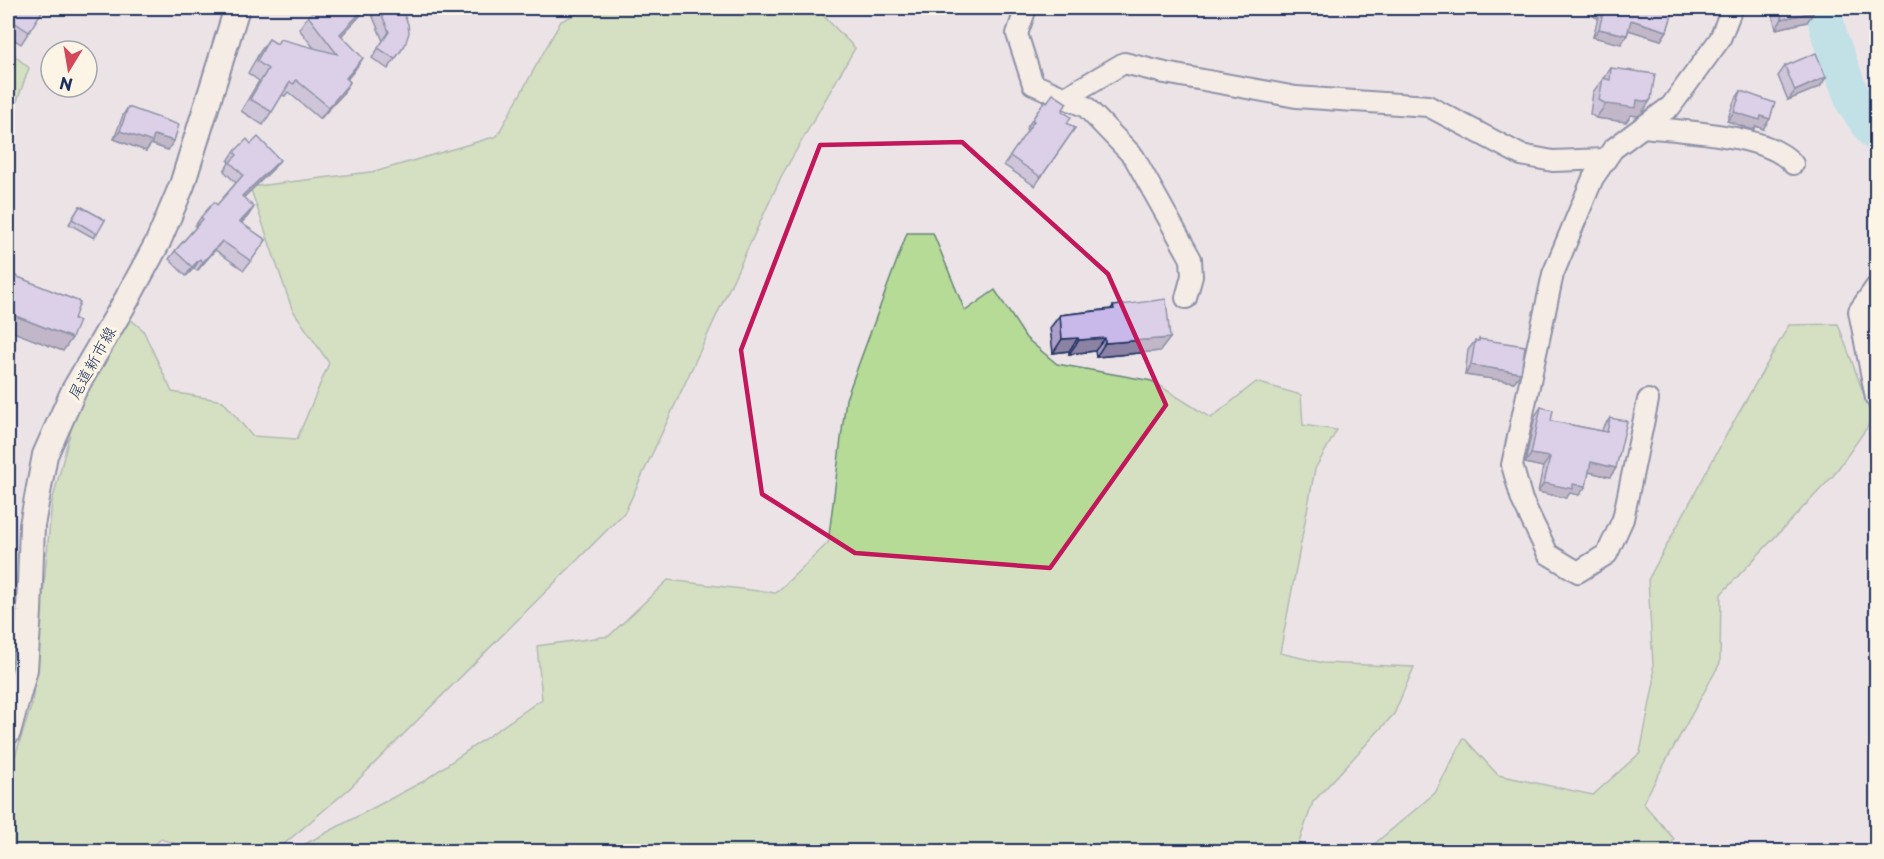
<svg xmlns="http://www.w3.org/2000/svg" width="1884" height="859" font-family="'Playpen Sans','Klee One',sans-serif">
  <rect width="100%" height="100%" fill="#ece3e6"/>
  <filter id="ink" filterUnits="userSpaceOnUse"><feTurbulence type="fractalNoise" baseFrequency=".0167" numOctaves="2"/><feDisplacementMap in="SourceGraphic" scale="12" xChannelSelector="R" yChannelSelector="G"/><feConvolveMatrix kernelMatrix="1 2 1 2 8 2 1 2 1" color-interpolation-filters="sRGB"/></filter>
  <g filter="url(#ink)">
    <!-- green -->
    <g fill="#b6db96" stroke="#68857a" stroke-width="1.5">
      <polygon points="590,8 816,8 855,48 782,175 625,512 350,788 277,850 197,851 161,839 148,851 8,852 8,778 32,704 52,502 77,407 130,319 143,330 172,392 223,401 252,436 297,439 329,363 292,309 250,187 378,171 497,136 561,21"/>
      <polygon points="8,50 29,68 8,126"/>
      <polygon points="907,233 933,233 965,311 995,290 1026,338 1057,364 1152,381 1211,418 1256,382 1301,395 1303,425 1337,430 1315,469 1280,653 1323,663 1414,667 1394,714 1313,802 1296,851 292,851 422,782 542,699 537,646 609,636 668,580 776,593 828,543 846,399"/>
      <polygon points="1838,324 1873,419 1833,476 1721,594 1720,663 1643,803 1674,839 1669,851 1366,851 1435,793 1464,738 1498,775 1593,795 1640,753 1654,682 1648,580 1729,430 1789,325"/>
    </g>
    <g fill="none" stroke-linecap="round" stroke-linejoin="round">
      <!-- river -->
      <polyline stroke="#8ddde8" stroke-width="36" points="1823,8 1830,38 1855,105 1876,134"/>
      <defs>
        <g id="minor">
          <polyline points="1026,8 1017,34 1033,84 1086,107 1134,157 1191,259 1192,276 1186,298"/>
          <polyline points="1064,98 1124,63 1165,73 1296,97 1428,106 1521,155 1553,161 1606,159"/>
          <path d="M 1643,127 C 1681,131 1769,134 1793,164"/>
          <polyline points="1876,287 1859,311 1876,398"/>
          <polyline points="1648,400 1623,519 1607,554 1578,572 1548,554 1522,500 1512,465 1553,274 1593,178 1613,149 1671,106 1720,39 1732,8"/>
        </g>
        <polyline id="major" points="8,732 25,669 29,612 32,525 45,455 74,390 127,299 158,242 182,185 237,8"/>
      </defs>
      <!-- minor casing -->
      <use href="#minor" stroke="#1b2f5e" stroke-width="24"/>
      <!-- major casing -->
      <use href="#major" stroke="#1b2f5e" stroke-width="28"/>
      <!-- minor -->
      <use href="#minor" stroke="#fcf5e5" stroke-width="20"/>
      <!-- major -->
      <use href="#major" stroke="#fcf5e5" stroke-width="24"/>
    </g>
    <!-- wall -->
    <g fill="#ac9fc9" stroke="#1b2f5e" stroke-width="1.5">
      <polygon points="8,8 29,32 21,44 8,35"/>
      <polygon points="374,8 401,8 405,45 388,69 372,58 383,41 371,12"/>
      <polygon points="1596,8 1674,8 1667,31 1661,40 1629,30 1627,35 1621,44 1593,37 1598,18 1593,16"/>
      <polygon points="1771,8 1813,8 1807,22 1776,29"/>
      <polygon points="308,16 359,17 341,36 354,71 347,79 350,82 342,95 320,119 288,92 285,96 282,95 263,125 241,111 259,81 248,73 260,52 269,39 276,44 314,48 299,29"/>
      <polygon points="1785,66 1826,77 1820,87 1788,100 1778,76"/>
      <polygon points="1611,68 1651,99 1642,113 1638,116 1631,115 1626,122 1596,118 1590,114 1593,92"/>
      <polygon points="1741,91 1763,129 1756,126 1753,130 1727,121 1734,101"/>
      <polygon points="1045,100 1062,111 1067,123 1075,128 1035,186 1004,165 1028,131 1026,129"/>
      <polygon points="128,107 174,141 168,150 151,144 146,151 114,139 123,115"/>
      <polygon points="234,152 273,169 243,198 248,216 241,223 266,240 244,270 215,250 197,271 194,268 186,276 169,259 175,251 196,227 195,226 201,217 217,205 236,183 224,171 229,163 228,161"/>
      <polygon points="80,206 105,220 94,238 69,224"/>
      <polygon points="1113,306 1170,338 1160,351 1096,357 1095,351 1069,354 1069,351 1053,353 1050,328 1060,315 1111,309"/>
      <polygon points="1479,339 1521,373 1514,382 1465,375 1468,350 1475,341 1478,341"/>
      <polygon points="1541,407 1551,421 1602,431 1603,427 1610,418 1616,468 1610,477 1589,472 1586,486 1579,495 1570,493 1566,498 1538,492 1543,467 1525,463 1535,416"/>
    </g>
    <!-- shaded-wall -->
    <g fill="#8c82a4" stroke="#1b2f5e" stroke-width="1.5">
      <polygon points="365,8 366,8 359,17 331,47 340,34"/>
      <polygon points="1599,8 1604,9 1598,18 1593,16"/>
      <polygon points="1814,12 1807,22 1776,29 1782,19"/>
      <polygon points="1631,20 1667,31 1661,40 1625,29"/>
      <polygon points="1599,29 1627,35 1621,44 1593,37"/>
      <polygon points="363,58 354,71 337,91 346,78"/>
      <polygon points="1826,77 1820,87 1788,100 1795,91"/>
      <polygon points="350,82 342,95 320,119 329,107"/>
      <polygon points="1651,99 1642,113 1638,116 1631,115 1626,122 1596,118 1606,104"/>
      <polygon points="1734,112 1761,116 1770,119 1763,129 1756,126 1753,130 1727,121"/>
      <polygon points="120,131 154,135 174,141 168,150 151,144 146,151 114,139"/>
      <polygon points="280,160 273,169 236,205 242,196"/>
      <polygon points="254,207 248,216 234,231 240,222"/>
      <polygon points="222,241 215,250 197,271 203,262"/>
      <polygon points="200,259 194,268 186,276 192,267"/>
      <polygon points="8,313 72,338 63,351 8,330"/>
      <polygon points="1078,338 1069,351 1053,353 1062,339"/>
      <polygon points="1105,338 1095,351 1069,354 1079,340"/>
      <polygon points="1170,338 1160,351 1096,357 1105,343"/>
      <polygon points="1471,365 1521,373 1514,382 1465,375"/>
      <polygon points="1531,454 1550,457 1543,467 1525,463"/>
      <polygon points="1591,462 1616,468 1610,477 1585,471"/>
      <polygon points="1544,483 1573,484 1586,486 1579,495 1570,493 1566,498 1538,492"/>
    </g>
    <!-- building -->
    <g fill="#c8b9ea" stroke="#1b2f5e" stroke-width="1.5">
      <polygon points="8,8 44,8 29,32 8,18"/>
      <polygon points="319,8 365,8 340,34 363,58 346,78 350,82 329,107 296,80 294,84 290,82 272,112 250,99 268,69 257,61 269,39 277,44 280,39 337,54 308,16"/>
      <polygon points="379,8 401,8 408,24 409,33 405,45 395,59 378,48 389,32"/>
      <polygon points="1599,8 1674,8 1667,31 1631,20 1627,35 1599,29 1604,9"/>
      <polygon points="1780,8 1813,8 1814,12 1782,19"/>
      <polygon points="1816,53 1826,77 1795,91 1785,66"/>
      <polygon points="1611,68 1655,74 1651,99 1648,102 1637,100 1636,108 1606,104 1599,100 1603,78 1610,80"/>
      <polygon points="1741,91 1775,103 1770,119 1761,116 1760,120 1734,112"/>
      <polygon points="1053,94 1067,103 1062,111 1071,117 1067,123 1075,128 1041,177 1010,156 1034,121 1032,120 1045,100 1047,102"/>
      <polygon points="128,107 179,125 174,141 154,135 152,142 120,131"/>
      <polygon points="258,137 280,160 242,196 254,207 240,222 266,240 251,261 222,241 203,262 200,259 192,267 175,251 203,219 201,217 214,202 217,205 243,175 230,162 237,155 234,152 247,139 251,144"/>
      <polygon points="80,206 105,220 97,234 72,219"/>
      <polygon points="8,266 10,267 8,273 80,302 74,319 79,321 72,338 8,313"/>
      <polygon points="1166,299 1170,338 1105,343 1105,338 1079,340 1078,338 1062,339 1060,315 1114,309 1113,306"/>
      <polygon points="1479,339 1525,346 1521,373 1471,365 1475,341 1479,341"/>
      <polygon points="1541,407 1553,410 1551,421 1607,432 1610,418 1627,421 1616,468 1591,462 1586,486 1573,484 1573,489 1544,483 1550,457 1531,454"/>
      <polygon points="8,557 10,584 8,584"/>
    </g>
  </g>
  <!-- marked area -->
  <path d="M0 0H1884V859H0ZM 962,142 L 1108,274 L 1166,405 L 1050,568 L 855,553 L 762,494 L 741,350 L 820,145 Z" fill="#ece3e6" fill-opacity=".55" fill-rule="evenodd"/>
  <path fill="none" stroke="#c2185b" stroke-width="4.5" stroke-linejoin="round" d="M 962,142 L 1108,274 L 1166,405 L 1050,568 L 855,553 L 762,494 L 741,350 L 820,145 Z"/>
  <g text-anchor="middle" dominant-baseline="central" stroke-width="6" stroke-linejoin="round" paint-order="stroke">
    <!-- street labels -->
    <g font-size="16" fill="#1b2f5e" stroke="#fcf5e5">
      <text transform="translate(91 362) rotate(-61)">尾道新市線</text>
    </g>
  </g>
  <!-- margin -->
  <rect width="1884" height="859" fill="none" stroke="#fcf5e5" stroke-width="30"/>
  <rect x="15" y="15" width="1854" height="829" fill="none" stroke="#1b2f5e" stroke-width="2" filter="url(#ink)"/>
  <!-- north arrow -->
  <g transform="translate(69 69) rotate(191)"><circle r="28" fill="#fcf5e5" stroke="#a2a6af" stroke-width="1.5"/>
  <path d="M0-4.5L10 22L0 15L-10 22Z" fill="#d1495b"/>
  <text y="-9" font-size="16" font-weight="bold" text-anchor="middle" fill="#1b2f5e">N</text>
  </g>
</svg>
